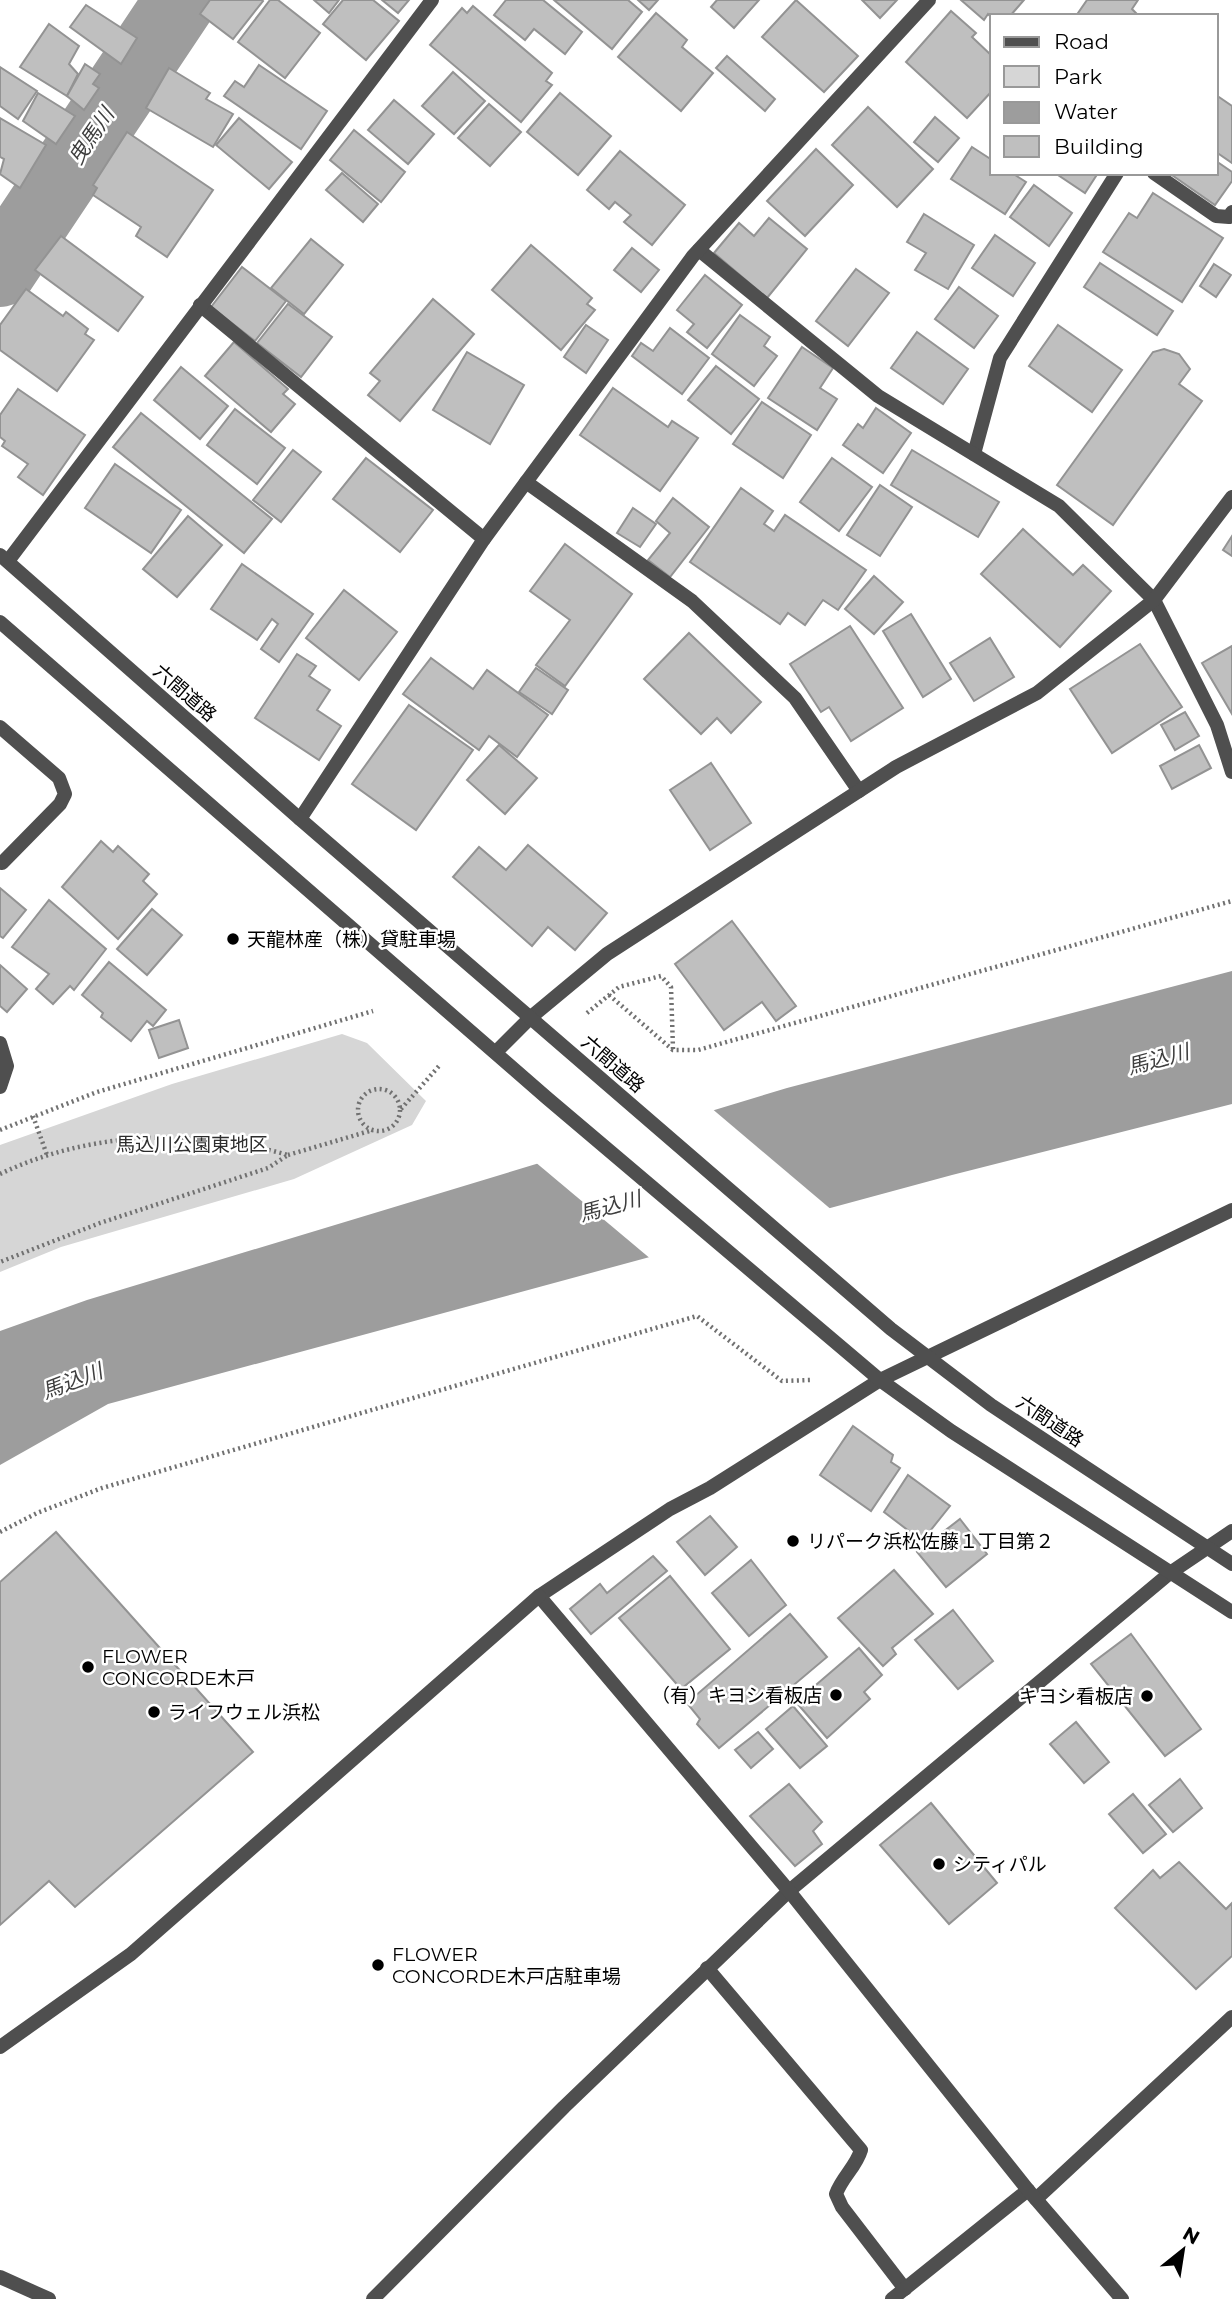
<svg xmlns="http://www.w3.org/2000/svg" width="1232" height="2299" font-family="Montserrat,'Noto Sans JP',sans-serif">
  <rect width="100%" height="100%" fill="#fff"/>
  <!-- green -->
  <polygon fill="#d6d6d6" points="342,1034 367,1043 426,1101 412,1125 294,1179 61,1247 0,1272 0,1145 172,1084"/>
  <!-- water -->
  <polygon fill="#9d9d9d" points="1232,971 1232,1104 952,1175 108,1404 0,1465 0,1331 87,1300 787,1088"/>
  <!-- pier -->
  <polygon fill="#fff" points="710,1107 833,1211 652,1260 534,1161"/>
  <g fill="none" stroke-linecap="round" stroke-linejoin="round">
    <!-- river -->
    <polyline stroke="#9d9d9d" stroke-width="72" points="0,271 181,0"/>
  </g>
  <!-- building -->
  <g fill="#bfbfbf" stroke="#939393" stroke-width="2">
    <polygon points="210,0 262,0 263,1 233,39 200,14"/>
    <polygon points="270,0 278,0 320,33 285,78 238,42"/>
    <polygon points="314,0 339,0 329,13"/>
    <polygon points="343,0 373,0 399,21 366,60 323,24"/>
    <polygon points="382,0 409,0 398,13"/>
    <polygon points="506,0 543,0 582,32 565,54 534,29 525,40 494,15"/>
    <polygon points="554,0 628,0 642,12 612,49"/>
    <polygon points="638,0 658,0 649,10"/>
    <polygon points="717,0 759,0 734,28 711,7"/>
    <polygon points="796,0 858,56 824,92 762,37"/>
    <polygon points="862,0 897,0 880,18"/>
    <polygon points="961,0 1024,0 1010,16 992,18 988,14 984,20"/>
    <polygon points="1087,0 1138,0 1132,9 1137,14 1076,16"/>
    <polygon points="86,5 137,38 121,64 70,27"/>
    <polygon points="473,6 552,73 546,81 552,85 521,122 430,45 462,8 467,13"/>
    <polygon points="951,11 976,33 972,37 992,56 992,91 967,118 906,62"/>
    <polygon points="656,13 687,40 682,47 713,73 681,111 618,57"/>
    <polygon points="49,24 79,46 69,64 78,74 67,96 20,67"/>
    <polygon points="727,56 775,99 765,111 716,68"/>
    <polygon points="85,64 100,74 93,84 99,88 84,110 67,96"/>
    <polygon points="259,65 327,111 301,149 224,96 235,81 244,87"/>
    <polygon points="0,67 37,91 18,119 0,106"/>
    <polygon points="169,68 210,93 206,99 233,114 213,147 146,108"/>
    <polygon points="453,72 485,101 454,134 422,106"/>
    <polygon points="38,93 75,116 56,144 23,121"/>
    <polygon points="560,93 611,136 578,175 527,132"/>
    <polygon points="1216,95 1232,106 1232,163 1216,152"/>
    <polygon points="394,100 434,134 408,164 368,130"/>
    <polygon points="489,104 521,132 490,166 458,138"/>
    <polygon points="868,107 933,169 897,207 832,145"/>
    <polygon points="935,117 959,138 938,162 914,142"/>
    <polygon points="0,118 46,145 20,188 0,174 4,159 0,157"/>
    <polygon points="239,118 292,162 269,189 216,145"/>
    <polygon points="354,130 405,172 381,202 330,160"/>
    <polygon points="127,132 213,190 167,257 136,236 141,227 93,195 97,188 93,185"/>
    <polygon points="972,147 992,160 992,173 1012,173 1026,182 1005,214 951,179"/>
    <polygon points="816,149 853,185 805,236 767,201"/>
    <polygon points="620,151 685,205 652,245 624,222 631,215 615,202 609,209 587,190"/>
    <polygon points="1216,161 1232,172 1232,181 1215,205 1169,173 1216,173"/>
    <polygon points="342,173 378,204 363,222 326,190"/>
    <polygon points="1055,173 1098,173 1085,193"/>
    <polygon points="1034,185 1072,213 1049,246 1010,217"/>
    <polygon points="1153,193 1223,238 1182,302 1103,252 1129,213 1137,218"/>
    <polygon points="924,214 974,245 948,289 915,270 926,253 907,242"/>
    <polygon points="769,218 807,249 767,298 714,253 739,223 754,236"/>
    <polygon points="995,235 1035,263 1013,296 972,268"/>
    <polygon points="61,236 143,297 118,331 35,270"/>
    <polygon points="311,239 343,265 304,314 271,288"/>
    <polygon points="531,245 592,298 587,304 595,310 561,350 492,290"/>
    <polygon points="632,248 659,270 641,292 614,270"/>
    <polygon points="1100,263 1173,311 1157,335 1084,287"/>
    <polygon points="1214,264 1231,275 1216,297 1200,286"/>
    <polygon points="242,267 286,301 255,341 211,307"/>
    <polygon points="856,269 889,293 848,346 816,321"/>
    <polygon points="705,275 742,305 707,348 687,332 694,324 677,310"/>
    <polygon points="959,287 998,316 974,348 935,319"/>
    <polygon points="26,289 63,316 66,312 88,329 85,334 94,340 57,391 0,350 0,325"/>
    <polygon points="433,299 474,334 400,421 368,395 380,381 370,373"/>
    <polygon points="288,304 332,337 301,377 257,343"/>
    <polygon points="740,315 770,337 764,346 777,356 754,386 712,354"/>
    <polygon points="586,325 608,340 586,373 564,357"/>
    <polygon points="1058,325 1122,370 1092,412 1029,366"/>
    <polygon points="670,328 709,358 682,394 632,356 641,343 653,351"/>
    <polygon points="917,332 968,369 943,404 891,368"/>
    <polygon points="234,342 288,389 283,394 295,404 271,432 205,376"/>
    <polygon points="802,347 833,368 820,388 837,399 817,430 768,398"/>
    <polygon points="1164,349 1179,354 1190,369 1179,384 1202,401 1113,525 1057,485 1153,352"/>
    <polygon points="467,352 524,385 490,444 433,410"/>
    <polygon points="716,366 759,399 731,434 688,400"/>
    <polygon points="181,367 228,406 200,439 154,400"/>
    <polygon points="613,388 668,427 672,421 698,438 660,491 580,435"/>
    <polygon points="18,389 85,435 43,495 18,477 28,464 2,446 5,441 0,437 0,415"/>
    <polygon points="762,402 811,435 783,478 733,444"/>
    <polygon points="876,408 911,433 883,473 843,445 858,424 863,428"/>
    <polygon points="235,409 285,448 257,484 207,445"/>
    <polygon points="141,413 272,519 244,553 113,447"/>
    <polygon points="293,450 321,472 281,522 253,500"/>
    <polygon points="912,450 999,502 978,537 891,485"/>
    <polygon points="366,458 433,510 400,552 333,499"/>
    <polygon points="832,458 872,487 839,531 800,502"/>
    <polygon points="115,464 181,510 151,553 85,508"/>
    <polygon points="880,485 912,507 880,556 847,535"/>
    <polygon points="741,488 773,511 764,524 774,531 785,515 866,570 838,610 823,600 805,625 788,613 780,624 690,562"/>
    <polygon points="673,498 709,527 670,577 648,560 670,533 656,521"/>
    <polygon points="633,508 656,524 640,547 617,533"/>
    <polygon points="188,516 222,545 177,597 143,569"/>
    <polygon points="1023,529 1073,575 1083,565 1111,591 1060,647 981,574"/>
    <polygon points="1232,536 1232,556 1223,550"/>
    <polygon points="565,544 632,594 565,686 536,665 570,620 530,591"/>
    <polygon points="242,564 313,614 279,662 261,649 278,624 272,619 257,640 211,609"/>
    <polygon points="874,576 903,602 874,634 845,609"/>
    <polygon points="344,590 397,632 359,680 306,638"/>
    <polygon points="911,614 951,679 923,697 883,631"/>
    <polygon points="850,626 903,708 851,741 829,707 821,712 790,664"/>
    <polygon points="689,633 761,702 731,733 717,718 701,734 644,679"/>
    <polygon points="990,638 1014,677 974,701 950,663"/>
    <polygon points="1140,644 1182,707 1112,753 1070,689"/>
    <polygon points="1232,646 1232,714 1202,663"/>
    <polygon points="297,654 316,666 309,676 330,690 317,710 341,726 319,760 255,718"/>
    <polygon points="431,658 473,689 487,670 548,715 517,757 489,736 479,750 403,694"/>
    <polygon points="536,668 568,690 552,714 519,692"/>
    <polygon points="409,705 473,750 416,830 352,784"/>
    <polygon points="1185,712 1199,736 1175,750 1161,725"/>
    <polygon points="499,745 537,778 505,814 467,780"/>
    <polygon points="1199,745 1211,768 1172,789 1160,766"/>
    <polygon points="711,763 751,823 710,850 670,790"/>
    <polygon points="101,841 113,852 118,846 149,874 143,881 157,894 118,939 62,887"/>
    <polygon points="528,845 607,913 575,950 548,927 532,946 453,877 479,847 506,870"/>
    <polygon points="0,888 26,910 3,938 0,936"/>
    <polygon points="49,900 106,949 74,990 70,986 53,1004 36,989 49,974 12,947"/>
    <polygon points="152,909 182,935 147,975 117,949"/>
    <polygon points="732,921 796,1006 776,1021 762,1002 724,1030 675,964"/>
    <polygon points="109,962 166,1010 153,1026 147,1021 131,1041 101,1017 103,1013 82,995"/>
    <polygon points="0,965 27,989 7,1012 0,1006"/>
    <polygon points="179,1020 188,1048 159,1058 149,1030"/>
    <polygon points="853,1426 893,1455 891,1462 900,1468 871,1511 820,1475"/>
    <polygon points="908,1475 950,1506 922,1541 884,1512"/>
    <polygon points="710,1516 737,1547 705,1575 677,1542"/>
    <polygon points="960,1519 987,1554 946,1587 917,1552"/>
    <polygon points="56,1532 253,1752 75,1907 49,1881 0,1925 0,1582"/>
    <polygon points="653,1556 667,1571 591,1634 570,1609 600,1584 607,1593"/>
    <polygon points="751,1560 786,1605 749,1636 712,1593"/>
    <polygon points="894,1570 933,1614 892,1648 896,1654 883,1666 838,1618"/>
    <polygon points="670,1576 730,1649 681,1689 619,1618"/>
    <polygon points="953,1610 993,1661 958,1689 915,1640"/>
    <polygon points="790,1614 827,1657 719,1748 697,1724 700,1719 687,1703"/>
    <polygon points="1131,1634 1201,1729 1165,1756 1091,1664"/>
    <polygon points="859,1648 882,1675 864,1692 870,1699 827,1738 796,1702"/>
    <polygon points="793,1706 827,1746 800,1768 766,1729"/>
    <polygon points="1076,1722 1109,1762 1084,1783 1050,1744"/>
    <polygon points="758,1732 773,1749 751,1768 735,1750"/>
    <polygon points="1180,1779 1202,1808 1173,1832 1149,1805"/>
    <polygon points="789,1784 822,1822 813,1831 822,1844 795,1866 750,1816"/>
    <polygon points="1133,1794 1166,1834 1143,1853 1109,1814"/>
    <polygon points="931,1803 997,1883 949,1924 880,1845"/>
    <polygon points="1179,1862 1226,1909 1232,1903 1232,1956 1196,1989 1115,1908 1153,1870 1160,1878"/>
  </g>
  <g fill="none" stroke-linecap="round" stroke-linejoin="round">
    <!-- path -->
    <g stroke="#717171" stroke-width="4.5" stroke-dasharray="2 3.5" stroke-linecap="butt">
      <polyline points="609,995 673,1050 698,1050 1232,901"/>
      <polyline points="587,1013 619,987 661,976 671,987 673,1049"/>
      <circle cx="379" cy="1110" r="21"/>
      <polyline points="401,1109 439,1066"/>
      <polyline points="33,1116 47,1155"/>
      <polyline points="0,1130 97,1092 373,1011"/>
      <polyline points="288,1155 373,1130"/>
      <path d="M 0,1174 C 90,1131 194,1128 288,1155 L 268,1168 L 100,1223 L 0,1262"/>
      <polyline points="0,1532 37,1513 102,1488 697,1316 782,1381 811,1380"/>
    </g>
    <!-- service -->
    <g stroke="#4f4f4f" stroke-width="14">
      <polyline points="1154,173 1216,216 1229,217 1232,212"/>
      <polyline points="974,454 1000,358 1117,173"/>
      <polyline points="526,482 692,601 795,698 859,791"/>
      <polyline points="1154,600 1217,725 1232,772"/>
      <polyline points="0,727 59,778 65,794 60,804 2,863"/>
    </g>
    <!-- minor -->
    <g stroke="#4f4f4f" stroke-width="14">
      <polyline points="699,250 878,396 1059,506 1154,600"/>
      <polyline points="200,305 484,539"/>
      <polyline points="8,561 432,0"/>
      <polyline points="300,819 484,539 693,256 929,0"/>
      <polyline points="0,1043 7,1066 0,1087"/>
      <polyline points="496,1052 530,1018 607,954 896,767 1037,693 1154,600 1232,497"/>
      <path d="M 707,1968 L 861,2150 C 856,2167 842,2177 836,2194 L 842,2207 L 905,2289"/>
      <polyline points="1036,2199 1232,2017"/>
      <polyline points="373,2299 564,2107 789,1891 1170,1573 1232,1531"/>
      <polyline points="892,2299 1028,2190"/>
      <polyline points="1122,2299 1028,2190 789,1891 539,1596 670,1509 710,1488 880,1380 1232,1210"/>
    </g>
    <!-- tertiary -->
    <g stroke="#4f4f4f" stroke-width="14">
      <polyline points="0,555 300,819 891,1329 991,1405 1232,1564"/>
      <polyline points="0,622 547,1098 880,1380 951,1431 1232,1612"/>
      <polyline points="0,2047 131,1954 539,1596"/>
      <polyline points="0,2277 49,2299"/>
    </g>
  </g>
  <!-- markers -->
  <g fill="#000" stroke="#fff" stroke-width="2.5">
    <circle cx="233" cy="939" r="7"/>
    <circle cx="793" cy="1541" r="7"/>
    <circle cx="88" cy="1667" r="7"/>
    <circle cx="836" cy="1695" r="7"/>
    <circle cx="1147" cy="1696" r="7"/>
    <circle cx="154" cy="1712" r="7"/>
    <circle cx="939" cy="1864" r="7"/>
    <circle cx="378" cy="1965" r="7"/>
  </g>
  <g text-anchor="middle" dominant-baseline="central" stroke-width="5" stroke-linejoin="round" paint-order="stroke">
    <!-- street labels -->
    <g font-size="19" fill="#000" stroke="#fff">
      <text transform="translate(185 693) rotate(41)">六間道路</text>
      <text transform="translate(613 1064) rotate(41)">六間道路</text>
      <text transform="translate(1050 1421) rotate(34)">六間道路</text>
    </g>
    <!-- poi labels -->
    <g font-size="19" fill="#000" stroke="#fff" text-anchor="start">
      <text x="247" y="939">天龍林産（株）貸駐車場</text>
      <text x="807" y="1541">リパーク浜松佐藤１丁目第２</text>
      <text x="102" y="1656">FLOWER<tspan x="102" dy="22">CONCORDE木戸</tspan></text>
      <text x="822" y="1695" text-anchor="end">（有）キヨシ看板店</text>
      <text x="1133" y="1696" text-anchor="end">キヨシ看板店</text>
      <text x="168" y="1712">ライフウェル浜松</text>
      <text x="953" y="1864">シティパル</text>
      <text x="392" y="1954">FLOWER<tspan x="392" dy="22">CONCORDE木戸店駐車場</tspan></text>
    </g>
    <!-- park labels -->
    <g font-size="19" fill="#2d2d2d" stroke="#fff">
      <text x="192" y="1144">馬込川公園東地区</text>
    </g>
    <!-- water labels -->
    <g font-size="21" font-style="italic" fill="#3e3e3e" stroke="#fff">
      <text transform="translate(91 136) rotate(-56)">曳馬川</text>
      <text transform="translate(1158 1059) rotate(-15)">馬込川</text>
      <text transform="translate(610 1206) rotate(-15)">馬込川</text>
      <text transform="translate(72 1381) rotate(-21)">馬込川</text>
    </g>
  </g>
  <!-- legend -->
  <rect x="990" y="14" width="228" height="161" fill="#ffffff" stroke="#999999" stroke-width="2"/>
  <rect x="1004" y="37" width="35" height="10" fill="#4f4f4f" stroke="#999999" stroke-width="2"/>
  <text x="1054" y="49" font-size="21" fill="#000000">Road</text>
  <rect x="1004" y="66" width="35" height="21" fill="#d6d6d6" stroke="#999999" stroke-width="2"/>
  <text x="1054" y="84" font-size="21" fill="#000000">Park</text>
  <rect x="1004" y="102" width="35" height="21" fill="#9d9d9d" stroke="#999999" stroke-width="2"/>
  <text x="1054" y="119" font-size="21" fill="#000000">Water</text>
  <rect x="1004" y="136" width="35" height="21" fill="#bfbfbf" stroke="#999999" stroke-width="2"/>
  <text x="1054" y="154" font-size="21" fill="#000000">Building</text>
  <!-- north arrow -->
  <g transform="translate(1183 2250) rotate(30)" stroke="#ffffff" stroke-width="5" paint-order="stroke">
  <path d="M0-5L12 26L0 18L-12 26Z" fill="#000000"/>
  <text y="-10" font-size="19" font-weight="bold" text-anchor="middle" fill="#000000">N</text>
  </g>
</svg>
